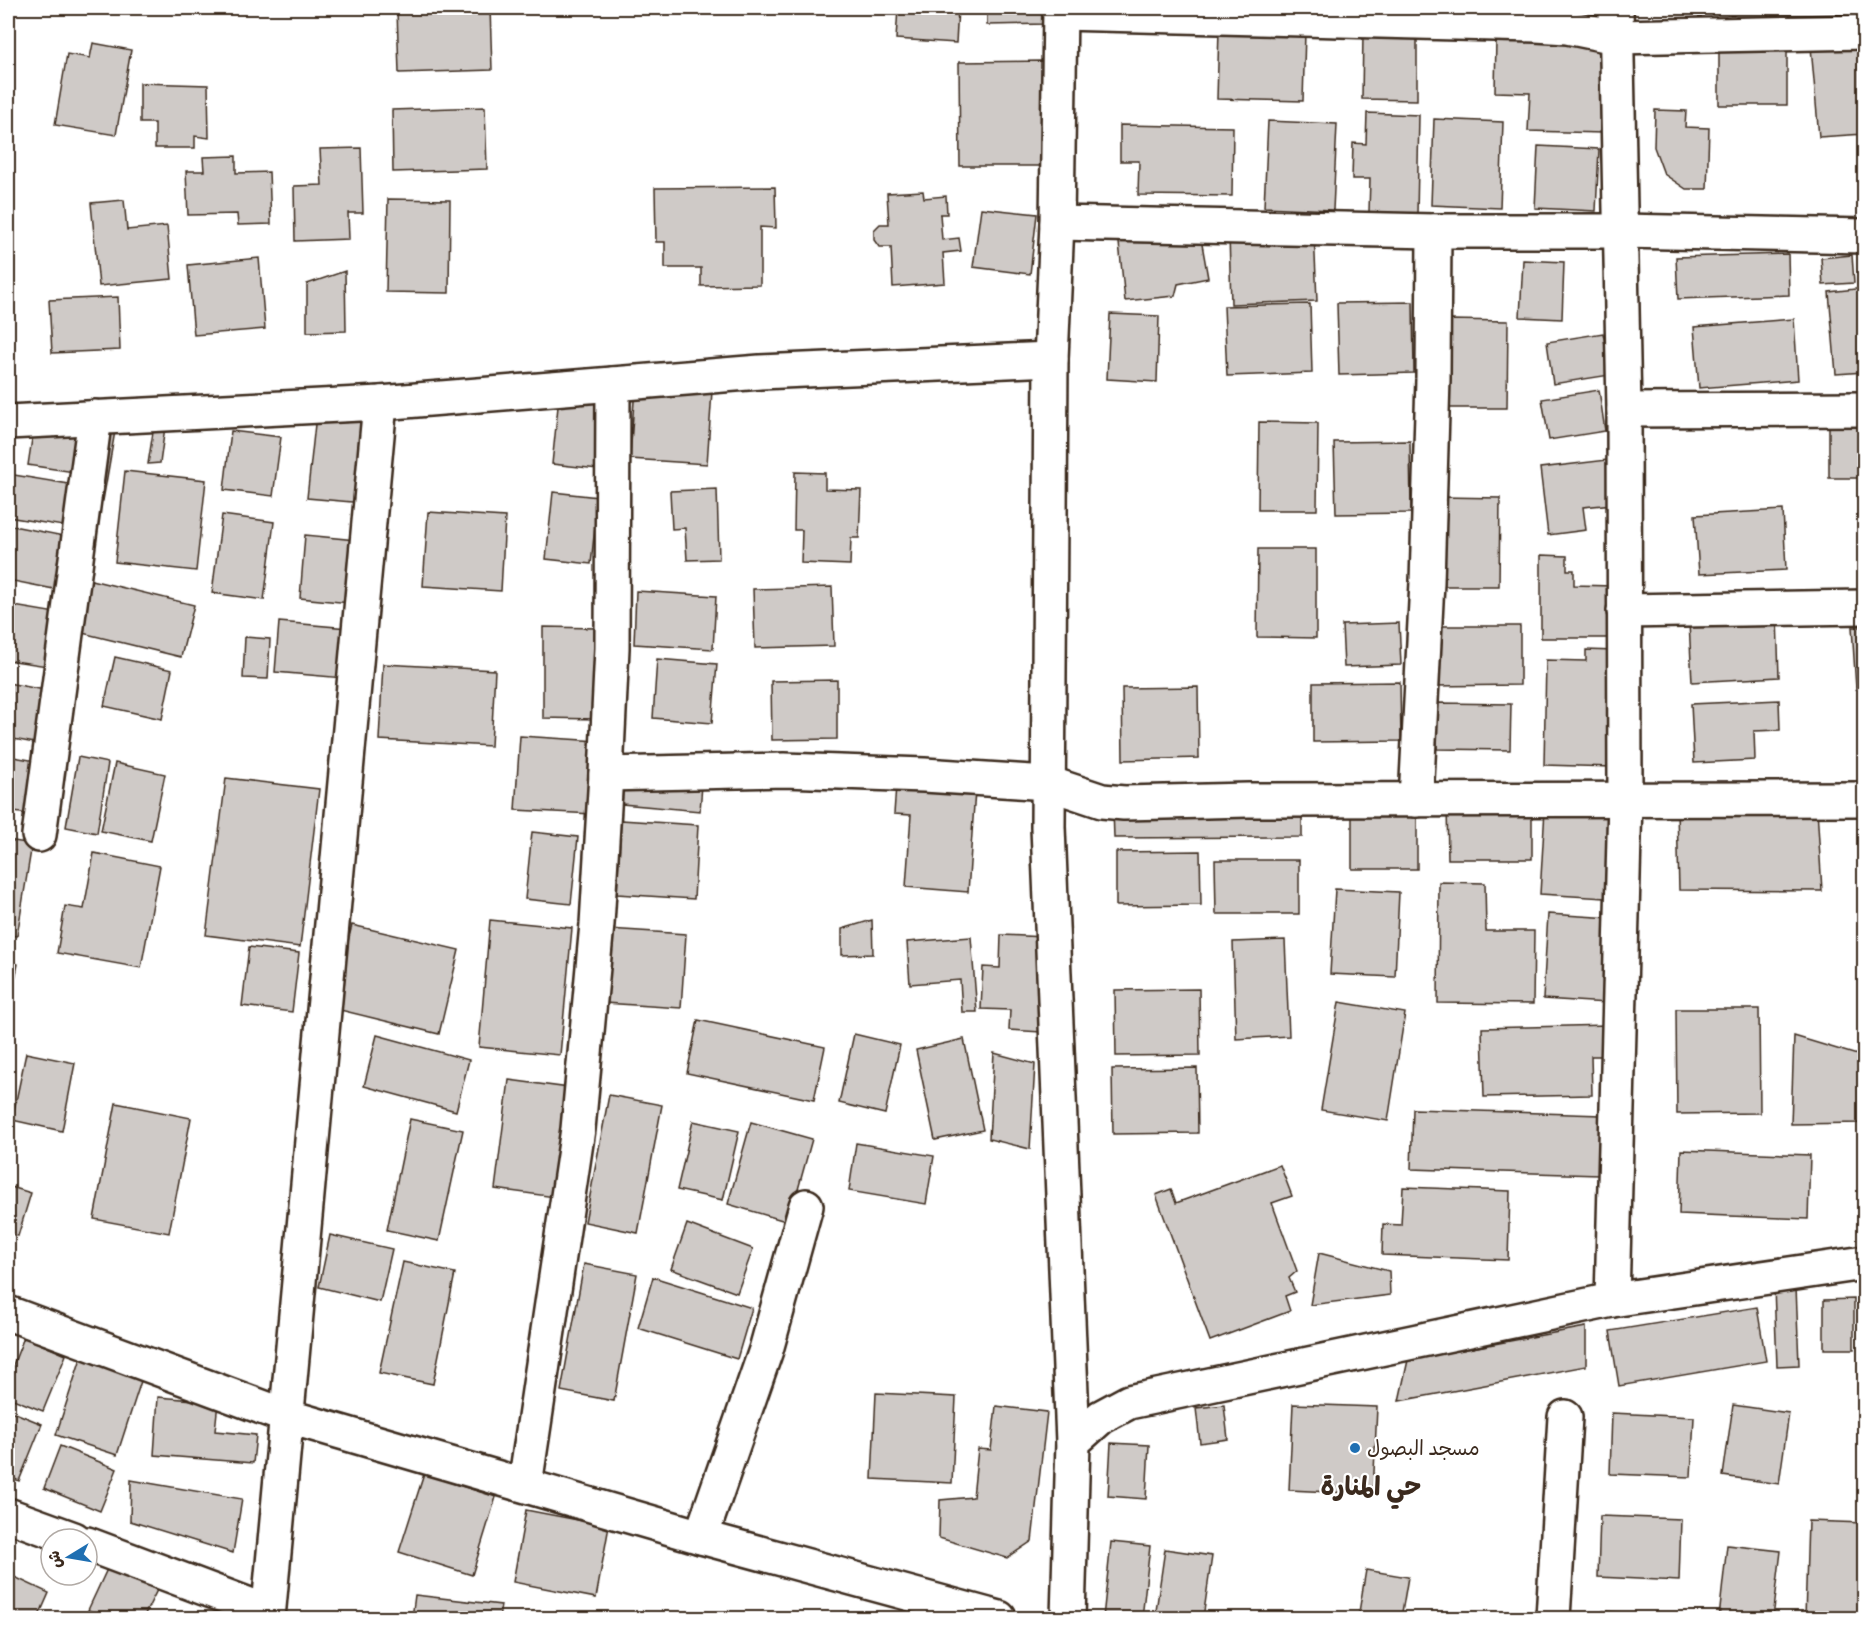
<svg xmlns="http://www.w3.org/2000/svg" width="1872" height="1626" font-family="Pangolin,'Playpen Sans Arabic',sans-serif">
  <rect width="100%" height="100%" fill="#fff"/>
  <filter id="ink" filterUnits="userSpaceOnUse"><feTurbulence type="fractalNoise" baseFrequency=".0167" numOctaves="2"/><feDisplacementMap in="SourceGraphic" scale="12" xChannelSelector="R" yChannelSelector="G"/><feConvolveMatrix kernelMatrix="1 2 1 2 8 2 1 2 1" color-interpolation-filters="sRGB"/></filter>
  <g filter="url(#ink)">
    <!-- building -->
    <g fill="#cfcac7" stroke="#3b2a1e" stroke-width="1.5">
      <rect x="178" y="8" width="34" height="3"/>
      <polygon points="490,8 492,70 399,73 397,10"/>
      <polygon points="898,8 958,8 956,43 896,39"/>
      <polygon points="987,8 1046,8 1046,24 987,25"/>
      <polygon points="1811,8 1864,8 1864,9 1811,10"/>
      <polygon points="1219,30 1305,32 1303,101 1217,99"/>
      <polygon points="1363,33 1417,33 1417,100 1362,99"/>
      <polygon points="1496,39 1606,43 1603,133 1528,131 1530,93 1495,92"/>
      <rect x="1719" y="42" width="68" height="63"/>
      <polygon points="93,43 131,50 116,135 55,125 67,54 90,58"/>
      <polygon points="1864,43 1864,134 1819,137 1811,47"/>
      <polygon points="1043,61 1043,166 960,166 959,62"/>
      <polygon points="140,83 208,85 209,138 195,136 195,148 155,148 155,123 140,123"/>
      <polygon points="485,107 487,169 393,172 392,110"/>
      <polygon points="1655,110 1686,111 1685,127 1709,128 1707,189 1686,189 1664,174 1654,147"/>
      <polygon points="1367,113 1419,115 1417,214 1369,212 1370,179 1352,179 1353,143 1366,144"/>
      <polygon points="1434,119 1503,122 1500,208 1431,205"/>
      <polygon points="1268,121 1337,124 1333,210 1264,207"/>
      <polygon points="1120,125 1233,127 1232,196 1138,195 1139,161 1120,161"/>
      <polygon points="1538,146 1599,149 1596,211 1535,208"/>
      <polygon points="361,148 363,213 348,213 349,239 295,241 294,186 322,185 320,149"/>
      <polygon points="236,156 236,173 269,172 271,224 238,225 237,214 188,215 186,171 204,171 203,157"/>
      <polygon points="775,187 776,228 760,227 760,285 701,286 701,268 665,268 665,242 656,242 655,188"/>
      <polygon points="923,191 924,198 946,196 947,214 940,214 942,240 959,238 961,251 943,253 945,283 893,287 891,247 879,247 874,240 874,230 880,224 889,224 887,193"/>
      <polygon points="388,199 450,200 449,293 386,292"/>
      <polygon points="124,200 127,230 167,226 172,279 99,286 91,203"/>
      <polygon points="981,208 1037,214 1030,274 973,267"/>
      <polygon points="1144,230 1150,243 1200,233 1208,278 1178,284 1175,296 1125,301 1118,233"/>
      <polygon points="1314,232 1317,301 1231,304 1229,234"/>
      <polygon points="1788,254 1789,295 1678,299 1676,257"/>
      <polygon points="1852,255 1854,283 1823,285 1821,258"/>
      <polygon points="259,258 265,329 194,335 188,265"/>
      <polygon points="1523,260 1564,262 1562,319 1520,317"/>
      <polygon points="345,271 346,331 307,332 307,284"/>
      <polygon points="1864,288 1864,372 1836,374 1829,292"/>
      <polygon points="118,297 120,350 52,353 49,300"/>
      <polygon points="1413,302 1414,373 1339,375 1337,303"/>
      <polygon points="1310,304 1312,373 1227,376 1224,306"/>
      <polygon points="1110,314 1159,316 1157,382 1107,379"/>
      <polygon points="1794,319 1798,380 1699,388 1694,327"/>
      <polygon points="1449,320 1508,321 1507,408 1448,408"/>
      <polygon points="1603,333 1610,375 1553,384 1547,342"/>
      <polygon points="635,386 712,391 707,464 630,459"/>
      <polygon points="1599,390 1605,431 1549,440 1542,399"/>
      <polygon points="559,397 605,402 598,469 552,464"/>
      <polygon points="371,412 363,503 307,498 316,415"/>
      <rect x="1829" y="419" width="35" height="59"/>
      <polygon points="1259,422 1318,423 1317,510 1258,510"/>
      <polygon points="34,426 79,432 74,472 28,465"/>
      <polygon points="154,426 165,427 160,463 148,464"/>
      <polygon points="100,428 115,431 103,501 89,499"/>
      <polygon points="231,431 281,437 273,496 224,490"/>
      <polygon points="1410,441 1411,513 1336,514 1334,442"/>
      <polygon points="1607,460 1613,504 1583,507 1586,530 1548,535 1540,468"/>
      <polygon points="125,471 206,480 196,571 115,562"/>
      <polygon points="795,472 825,473 825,489 861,490 859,538 851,538 850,565 801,563 802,530 794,530"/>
      <polygon points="8,474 69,484 63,526 8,517"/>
      <polygon points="717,489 719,559 687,560 685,528 672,529 670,491"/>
      <polygon points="553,492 598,497 591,564 546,559"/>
      <polygon points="1441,497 1500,498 1499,586 1440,586"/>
      <polygon points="1783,510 1786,570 1699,574 1695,515"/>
      <polygon points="428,512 505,517 501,591 423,586"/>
      <polygon points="222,515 274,522 264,600 212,593"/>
      <polygon points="8,525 69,537 59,590 8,580"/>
      <polygon points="305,535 356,540 350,603 300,598"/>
      <polygon points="1258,549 1316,549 1316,638 1257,637"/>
      <polygon points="1541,555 1567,556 1567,570 1574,570 1574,585 1612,586 1612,638 1541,638"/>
      <polygon points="87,579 194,605 181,657 74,631"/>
      <polygon points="832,587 834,646 755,648 753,589"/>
      <polygon points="636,591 716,596 713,649 634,644"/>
      <polygon points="8,605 56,613 47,666 8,660"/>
      <polygon points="1777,617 1779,677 1692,682 1689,622"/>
      <polygon points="279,622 348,628 344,678 275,672"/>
      <polygon points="1399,623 1401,665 1344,667 1342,625"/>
      <polygon points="1432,626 1520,626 1520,685 1432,686"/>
      <polygon points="543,627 598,628 597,719 543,718"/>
      <polygon points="1852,627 1864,627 1864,689 1856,689"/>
      <polygon points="245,637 270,639 268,679 243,678"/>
      <polygon points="1586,650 1615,651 1613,767 1544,765 1546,660 1586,661"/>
      <polygon points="115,657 172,670 162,719 104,706"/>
      <polygon points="657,659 717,664 712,723 653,718"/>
      <polygon points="383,664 495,670 491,746 379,740"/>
      <polygon points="837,680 837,739 772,740 771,681"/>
      <polygon points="1400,682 1401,741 1313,742 1313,683"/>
      <polygon points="8,683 50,691 40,744 8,738"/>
      <polygon points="1198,687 1199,758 1123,760 1122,688"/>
      <polygon points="1779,700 1780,730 1754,731 1755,760 1694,763 1691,704"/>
      <polygon points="1437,703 1511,704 1510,750 1437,749"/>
      <polygon points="520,736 598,741 593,814 515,810"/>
      <polygon points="8,756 36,761 27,814 8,811"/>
      <polygon points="78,757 108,763 97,833 66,827"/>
      <polygon points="115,763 165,774 151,841 101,831"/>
      <polygon points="226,778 319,789 300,947 206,935"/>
      <polygon points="624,779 702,785 700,811 622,804"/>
      <polygon points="896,785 975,790 968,892 906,887 911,815 894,814"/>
      <polygon points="1447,805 1532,805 1532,859 1448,859"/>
      <polygon points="1302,807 1302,837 1114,838 1113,808"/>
      <rect x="1352" y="808" width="65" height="61"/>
      <polygon points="1817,809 1822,891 1679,890 1677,810"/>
      <polygon points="1545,810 1610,814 1605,898 1540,894"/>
      <polygon points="621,820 698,825 694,899 617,894"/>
      <polygon points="532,832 578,837 571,904 525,899"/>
      <polygon points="8,840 32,844 17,936 8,935"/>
      <polygon points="1200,851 1201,905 1116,906 1116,852"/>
      <polygon points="94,853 160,866 141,968 57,953 65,906 84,909"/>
      <polygon points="1215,860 1299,860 1299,914 1216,914"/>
      <polygon points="1439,882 1485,883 1486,931 1534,931 1533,1004 1438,1003"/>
      <polygon points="1335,889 1399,892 1395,977 1330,974"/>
      <polygon points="1548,914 1612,918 1607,1003 1543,999"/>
      <polygon points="490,920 572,928 560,1055 479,1047"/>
      <polygon points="872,920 873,954 842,955 842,929"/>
      <polygon points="352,925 459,950 439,1034 332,1008"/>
      <polygon points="608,929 686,934 681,1008 604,1003"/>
      <polygon points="1001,935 1044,937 1041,1032 1009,1030 1010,1010 981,1009 983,967 1000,968"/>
      <polygon points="971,937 977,1012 962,1012 960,980 910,984 907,942"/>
      <polygon points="1285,940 1289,1036 1236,1039 1233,942"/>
      <polygon points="249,947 299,953 292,1012 242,1006"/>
      <polygon points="8,962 18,964 8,1014"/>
      <polygon points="1199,989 1200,1055 1116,1056 1115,990"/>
      <polygon points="1339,1002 1405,1013 1388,1121 1321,1110"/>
      <polygon points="1676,1009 1759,1009 1760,1113 1677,1114"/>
      <polygon points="698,1020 825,1047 814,1100 687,1073"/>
      <polygon points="1608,1025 1609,1056 1591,1056 1592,1095 1484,1097 1482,1028"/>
      <polygon points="854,1034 900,1045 885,1114 839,1103"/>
      <polygon points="377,1035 469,1060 456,1111 364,1086"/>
      <polygon points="1794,1036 1864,1057 1864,1123 1791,1124"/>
      <polygon points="964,1039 983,1130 935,1140 916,1050"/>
      <polygon points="26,1053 75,1063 62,1131 12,1120"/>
      <polygon points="994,1053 1035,1064 1030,1149 989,1139"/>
      <polygon points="1197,1068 1198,1133 1113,1134 1112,1069"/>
      <polygon points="509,1080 569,1088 555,1197 495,1189"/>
      <polygon points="609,1095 662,1105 638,1233 585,1222"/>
      <polygon points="116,1103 191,1118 169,1233 94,1219"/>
      <polygon points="1413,1109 1601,1115 1599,1175 1411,1169"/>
      <polygon points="410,1119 463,1130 439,1241 387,1230"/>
      <polygon points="693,1121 739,1131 723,1200 677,1190"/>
      <polygon points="751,1122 812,1139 789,1222 728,1204"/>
      <polygon points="856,1143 934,1156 926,1204 849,1191"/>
      <polygon points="1681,1150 1810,1155 1808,1219 1679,1214"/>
      <polygon points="1280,1165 1292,1196 1272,1203 1297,1271 1289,1278 1295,1292 1285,1296 1290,1311 1210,1341 1156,1195 1171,1189 1176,1203"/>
      <polygon points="8,1186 31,1193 18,1236 8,1233"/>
      <polygon points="1403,1187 1510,1191 1508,1260 1382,1255 1383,1224 1401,1225"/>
      <polygon points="687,1224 753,1249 737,1293 671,1269"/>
      <polygon points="330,1235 392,1249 380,1302 319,1287"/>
      <polygon points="1319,1253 1389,1271 1390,1295 1310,1305"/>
      <polygon points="403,1262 455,1273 433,1384 379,1373"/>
      <polygon points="584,1264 637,1274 614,1401 561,1391"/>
      <polygon points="653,1277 752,1308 737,1359 638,1328"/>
      <polygon points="1774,1287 1796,1287 1799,1365 1777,1366"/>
      <polygon points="1854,1299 1854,1349 1824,1349 1824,1300"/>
      <polygon points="1757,1307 1766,1361 1619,1386 1610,1331"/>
      <polygon points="1586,1327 1586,1366 1399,1401 1408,1360"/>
      <polygon points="24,1337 66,1355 43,1411 8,1397 8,1378"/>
      <polygon points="81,1358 142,1378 117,1455 56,1435"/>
      <polygon points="876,1393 956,1397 952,1483 872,1479"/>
      <polygon points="158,1397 218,1402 215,1431 256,1435 253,1463 154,1455"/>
      <polygon points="1293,1404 1377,1407 1373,1494 1289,1490"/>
      <polygon points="1224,1405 1228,1439 1200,1443 1196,1408"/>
      <polygon points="1733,1405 1789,1413 1779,1484 1723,1476"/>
      <polygon points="996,1406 1047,1412 1032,1541 1007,1558 939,1538 940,1500 973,1497 978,1449 991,1450"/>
      <polygon points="8,1410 42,1424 19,1481 8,1476"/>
      <polygon points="1612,1413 1694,1417 1691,1477 1610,1474"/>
      <polygon points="1111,1443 1149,1445 1146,1499 1108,1496"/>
      <polygon points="60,1446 117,1469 100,1511 44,1488"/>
      <polygon points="424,1474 496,1497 472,1575 399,1552"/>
      <polygon points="131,1480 242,1499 233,1553 130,1521"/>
      <polygon points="526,1510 609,1526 596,1598 513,1582"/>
      <polygon points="1600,1516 1681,1519 1679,1581 1598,1577"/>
      <polygon points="1808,1521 1864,1523 1864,1618 1805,1618"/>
      <polygon points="1111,1542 1150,1546 1142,1618 1103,1618"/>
      <polygon points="1727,1545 1781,1551 1773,1618 1719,1618"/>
      <polygon points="1165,1549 1212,1556 1203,1618 1155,1618"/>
      <polygon points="108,1567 157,1590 143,1618 107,1618 88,1610"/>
      <polygon points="1366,1570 1408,1577 1401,1618 1358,1618"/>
      <polygon points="8,1574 49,1593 38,1618 8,1618"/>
      <polygon points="415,1595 501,1605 499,1618 397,1618 397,1616 412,1618"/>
      <polygon points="1603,1611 1679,1618 1602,1618"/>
    </g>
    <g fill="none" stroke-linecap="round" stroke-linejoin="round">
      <defs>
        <g id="minor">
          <polyline points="1060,8 1057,223 1051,359 1048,827 1073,1442"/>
          <polyline points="1060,13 1536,25 1567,27 1616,37 1864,32"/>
          <polyline points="1057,223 1434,231 1622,231 1864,236"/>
          <polyline points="613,384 612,648 606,774 784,770 924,775 1048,783 1102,801 1124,803 1248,800 1864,799"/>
          <polyline points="1624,410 1864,409"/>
          <polyline points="8,422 380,403 760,372 1051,359"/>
          <polyline points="1624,611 1864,607"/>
          <polyline points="1416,800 1427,582 1433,379 1434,231"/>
          <polyline points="39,835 95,417"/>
          <polyline points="1612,1300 1625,799 1624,410 1616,8"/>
          <polyline points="8,1313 286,1416 701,1537 999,1618"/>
          <polyline points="525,1485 578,1129 597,924 606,774"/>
          <polyline points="8,1515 74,1539"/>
          <polyline points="701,1537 766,1350 806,1206"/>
          <polyline points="87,1544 268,1612"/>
          <polyline points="268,1618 380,403"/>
          <polyline points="1553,1618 1565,1417"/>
        </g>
        <polyline id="tertiary" points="1068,1618 1073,1442 1101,1417 1129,1402 1612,1300 1864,1263"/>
      </defs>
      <!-- minor casing -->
      <use href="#minor" stroke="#3b2a1e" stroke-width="38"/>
      <!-- tertiary casing -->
      <use href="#tertiary" stroke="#3b2a1e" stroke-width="38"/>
      <!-- minor -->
      <use href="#minor" stroke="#fff" stroke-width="33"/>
      <!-- tertiary -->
      <use href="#tertiary" stroke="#fff" stroke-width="33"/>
    </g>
  </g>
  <!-- markers -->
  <circle fill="#1f6fb2" stroke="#fff" stroke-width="2" cx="1355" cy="1448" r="6"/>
  <g text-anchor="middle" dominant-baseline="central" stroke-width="4.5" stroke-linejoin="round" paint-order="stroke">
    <!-- poi labels -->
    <g font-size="20" fill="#3b2a1e" stroke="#fff" text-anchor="start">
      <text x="1367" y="1448">مسجد البصول</text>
    </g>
    <!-- district labels -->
    <g font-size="26" font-weight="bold" fill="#3b2a1e" stroke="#fff">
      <text x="1371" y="1487">حي المنارة</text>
    </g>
  </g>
  <!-- margin -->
  <rect width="1872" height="1626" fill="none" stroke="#fff" stroke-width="30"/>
  <rect x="15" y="15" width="1842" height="1596" fill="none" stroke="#3b2a1e" stroke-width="2" filter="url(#ink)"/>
  <!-- north arrow -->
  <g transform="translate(69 1557) rotate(259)"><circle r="28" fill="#ffffff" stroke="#b1aaa5" stroke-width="1.5"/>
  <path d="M0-4.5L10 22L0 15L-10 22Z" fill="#1f6fb2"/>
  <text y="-9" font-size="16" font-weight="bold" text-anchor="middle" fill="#3b2a1e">ش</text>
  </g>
</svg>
